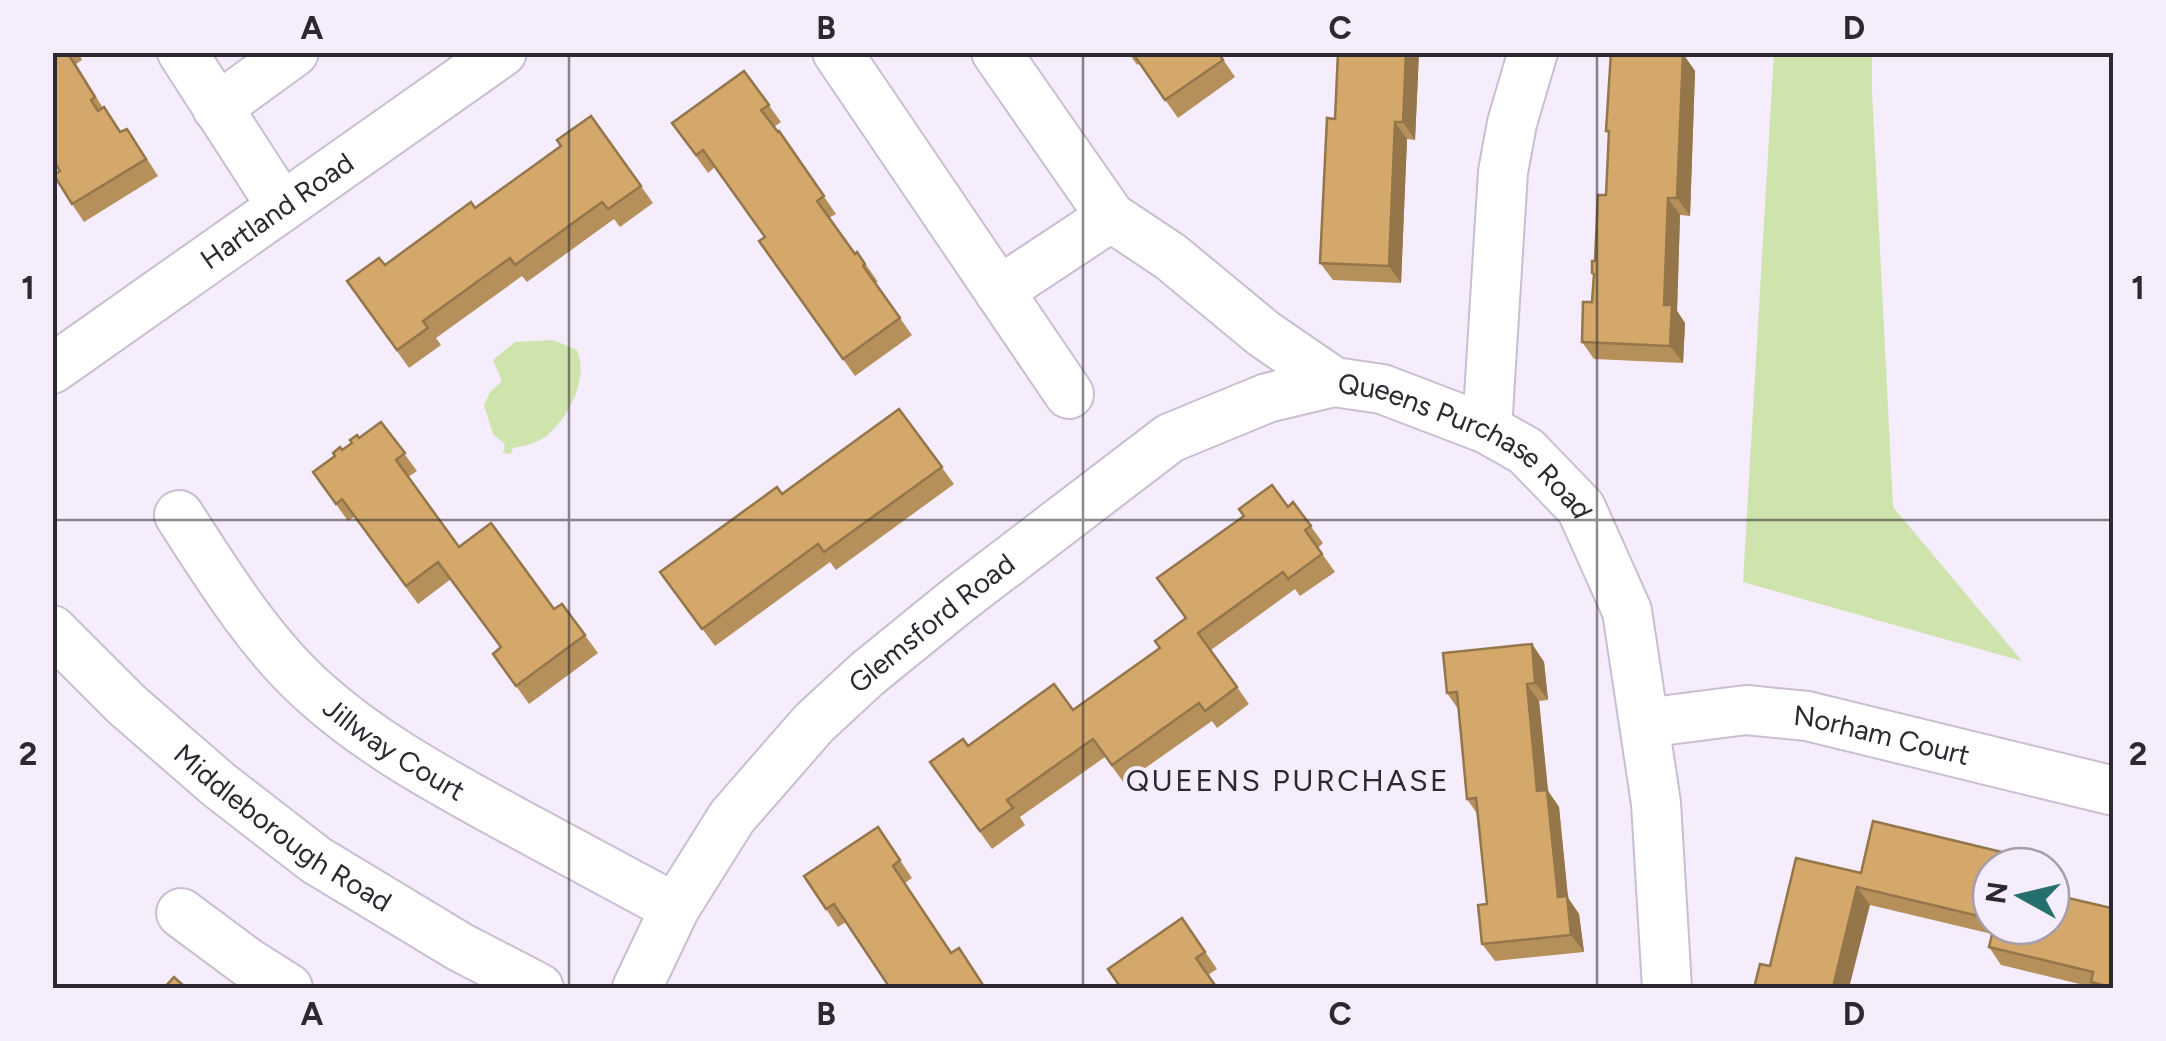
<svg xmlns="http://www.w3.org/2000/svg" width="2166" height="1041" font-family="Figtree,sans-serif">
  <rect width="100%" height="100%" fill="#f5ecfc"/>
  <!-- green -->
  <g fill="#cfe3ac">
    <polygon points="1774,52 1872,53 1872,91 1893,507 2022,661 1743,582"/>
    <path d="M 553,340 L 577,350 C 589,379 569,418 545,437 C 537,443 524,446 513,448 L 511,454 L 503,453 L 505,444 L 493,434 L 484,405 L 490,392 L 502,381 L 493,360 L 515,342 Z"/>
  </g>
  <g fill="none" stroke-linecap="round" stroke-linejoin="round">
    <defs>
      <g id="minor">
        <polyline points="182,52 282,207"/>
        <polyline points="837,52 1069,394"/>
        <path id="s1" d="M 996,52 L 1111,217 L 1171,257 L 1264,334 L 1334,382 L 1382,389 L 1487,429 L 1526,451 L 1581,508 L 1627,611 L 1656,803 L 1667,988"/>
        <polyline points="217,108 294,52"/>
        <polyline points="999,291 1111,217"/>
        <path id="s2" d="M 52,369 L 502,52"/>
        <polyline points="1487,429 1503,172 1512,123 1533,52"/>
        <path id="s3" d="M 179,515 C 217,574 259,642 312,690 C 370,743 439,780 508,818 C 564,848 620,878 675,908"/>
        <path id="s4" d="M 52,630 L 127,705 L 219,785 L 316,860 L 460,947 L 539,988"/>
        <path id="s5" d="M 1645,723 L 1746,710 L 1807,716 L 2114,791"/>
        <polyline points="181,913 247,962 288,988"/>
        <path id="s6" d="M 637,988 L 675,908 L 732,817 L 814,723 L 867,674 L 958,600 L 1170,438 L 1267,398 L 1334,382"/>
      </g>
    </defs>
    <!-- minor casing -->
    <use href="#minor" stroke="#c9bed2" stroke-width="52"/>
    <!-- minor -->
    <use href="#minor" stroke="#fff" stroke-width="48"/>
  </g>
  <!-- wall -->
  <g fill="#b5905b">
    <polygon points="52,52 78,52 82,60 76,64 103,108 121,132 139,146 158,176 84,222 72,204 60,171"/>
    <polygon points="1128,52 1218,52 1235,77 1178,118 1139,63 1137,65"/>
    <polygon points="1338,52 1419,52 1415,140 1407,139 1401,283 1333,280 1320,263 1335,119"/>
    <polygon points="1683,54 1695,71 1690,216 1680,215 1677,311 1685,323 1683,363 1594,359 1582,342 1592,302 1594,277 1592,273 1595,261 1606,195 1609,134 1606,131"/>
    <polygon points="744,71 781,122 774,127 778,132 779,131 836,214 829,218 855,254 857,252 878,282 875,283 912,335 855,376 759,241 765,237 715,167 708,173 672,123"/>
    <polygon points="591,116 653,203 620,227 614,219 527,282 522,276 436,338 441,345 409,368 347,281 385,265 475,208 561,146"/>
    <polygon points="899,409 954,484 836,570 830,562 715,646 660,572 782,494"/>
    <polygon points="381,422 417,471 408,477 459,547 554,609 562,604 598,653 529,704 493,654 501,648 451,579 418,604 354,517 348,521 313,472"/>
    <polygon points="1293,502 1323,543 1318,548 1335,572 1300,596 1295,589 1211,650 1249,704 1217,728 1212,721 1124,783 1105,757 1020,817 1025,825 992,849 930,762 968,746 1073,710 1160,648 1186,618"/>
    <polygon points="1532,644 1544,662 1548,700 1539,701 1548,791 1559,807 1568,898 1579,914 1584,952 1495,961 1482,944 1487,904 1478,815 1467,799 1458,709 1447,693"/>
    <polygon points="878,827 912,878 905,883 951,953 986,988 846,922 838,927 804,876"/>
    <polygon points="2014,855 2022,866 1991,866 1991,926 2051,926 2111,908 2114,899 2114,988 2096,988 2001,965 1989,947 1992,934 1870,905 1770,966 1861,873"/>
    <polygon points="1182,918 1217,969 1208,975 1108,969"/>
  </g>
  <!-- shaded-wall -->
  <g fill="#94764a">
    <polygon points="1406,52 1419,52 1415,140 1403,122"/>
    <polygon points="1683,54 1695,71 1690,216 1677,198"/>
    <polygon points="1395,122 1407,139 1401,283 1389,266"/>
    <polygon points="1668,198 1680,215 1677,311 1685,323 1683,363 1670,346 1664,305"/>
    <polygon points="1532,644 1544,662 1548,700 1535,683"/>
    <polygon points="1527,684 1539,701 1548,791 1559,807 1568,898 1579,914 1584,952 1571,935 1558,897 1537,791"/>
    <polygon points="2014,855 2022,866 2012,866"/>
    <polygon points="1857,887 1870,905 1849,988 1838,988 1834,983"/>
  </g>
  <!-- building -->
  <g fill="#d3a86a" stroke="#94764a" stroke-width="2.5">
    <polygon points="52,52 67,52 95,97 91,100 98,111 104,107 120,132 127,129 146,159 72,204 54,175 60,171 52,158"/>
    <polygon points="1132,52 1218,52 1223,60 1165,100"/>
    <polygon points="1338,52 1406,52 1403,122 1395,122 1389,266 1320,263 1327,118 1335,119"/>
    <polygon points="1611,52 1683,54 1677,198 1668,198 1664,305 1672,305 1670,346 1582,342 1583,302 1592,302 1594,274 1592,273 1592,261 1595,261 1598,195 1606,195 1609,131 1606,131"/>
    <polygon points="744,71 769,105 761,110 778,132 779,131 824,196 817,201 855,254 857,252 865,264 863,266 900,318 843,359 759,241 765,237 703,150 696,155 672,123"/>
    <polygon points="591,116 641,186 608,209 602,202 515,265 510,258 423,321 428,328 397,350 347,281 379,258 385,265 471,202 475,208 561,146 557,140"/>
    <polygon points="899,409 942,467 824,552 818,544 702,629 660,572 777,487 782,494"/>
    <polygon points="381,422 405,453 396,460 459,547 491,523 554,609 562,604 585,635 516,686 493,654 501,647 438,562 406,586 342,499 336,504 313,472 335,456 333,453 340,447 342,450 352,443 350,440 357,435 359,438"/>
    <polygon points="1272,485 1288,507 1293,502 1311,526 1305,530 1322,554 1288,579 1283,572 1198,633 1237,687 1205,711 1199,703 1112,765 1093,739 1007,800 1013,808 980,831 930,762 963,739 968,746 1054,684 1073,710 1160,648 1155,641 1186,618 1157,578 1244,516 1239,509"/>
    <polygon points="1532,644 1535,683 1527,684 1537,791 1547,790 1558,897 1567,896 1571,935 1482,944 1478,905 1487,904 1476,798 1467,799 1457,692 1447,693 1443,653"/>
    <polygon points="1873,821 2014,855 2012,866 1991,866 1991,919 1857,887 1834,983 1841,985 1840,988 1754,988 1760,964 1770,966 1796,858 1861,873"/>
    <polygon points="878,827 900,860 893,866 951,953 959,948 985,988 890,988 834,904 826,909 804,876"/>
    <polygon points="2051,894 2111,908 2114,899 2114,988 2091,982 2093,972 1989,947 1994,926 2051,926"/>
    <polygon points="1182,918 1205,952 1196,958 1217,988 1121,988 1108,969"/>
    <polygon points="174,977 186,988 164,988"/>
  </g>
  <!-- grid -->
  <path fill="none" stroke="#2d2930" stroke-width="2.5" stroke-opacity="0.55" d="M 569,52 L 569,988M 1083,52 L 1083,988M 1597,52 L 1597,988M 52,520 L 2114,520"/>
  <g text-anchor="middle" dominant-baseline="central" stroke-width="8" stroke-linejoin="round" paint-order="stroke">
    <!-- street labels -->
    <g font-size="28" fill="#2d2930" stroke="#f5ecfc">
      <text stroke="none"><textPath href="#s2" startOffset="275">Hartland Road</textPath></text>
      <text stroke="none"><textPath href="#s1" startOffset="628">Queens Purchase Road</textPath></text>
      <text stroke="none"><textPath href="#s6" startOffset="475">Glemsford Road</textPath></text>
      <text stroke="none"><textPath href="#s5" startOffset="240">Norham Court</textPath></text>
      <text stroke="none"><textPath href="#s3" startOffset="322">Jillway Court</textPath></text>
      <text stroke="none"><textPath href="#s4" startOffset="305">Middleborough Road</textPath></text>
    </g>
    <!-- neighbourhood labels -->
    <g font-size="30" letter-spacing="2.5" fill="#2d2930" stroke="#f5ecfc">
      <text x="1288" y="780">QUEENS PURCHASE</text>
    </g>
  </g>
  <!-- border -->
  <rect width="2166" height="1041" fill="none" stroke="#f5ecfc" stroke-width="110"/>
  <!-- north arrow -->
  <g transform="translate(2021 896) rotate(278)"><circle r="48" fill="#f5ecfc" stroke="#a59eaa" stroke-width="2.5"/>
  <path d="M0-8L18 38L0 25L-18 38Z" fill="#25706f"/>
  <text y="-15" font-size="28" font-weight="bold" text-anchor="middle" fill="#2d2930">N</text>
  </g>
  <rect x="55" y="55" width="2056" height="931" fill="none" stroke="#2d2930" stroke-width="4"/>
  <g font-size="32" text-anchor="middle" font-weight="bold" fill="#2d2930">
    <text x="312" y="39">A</text>
    <text x="826" y="39">B</text>
    <text x="1340" y="39">C</text>
    <text x="1854" y="39">D</text>
    <text x="28" y="299">1</text>
    <text x="2138" y="299">1</text>
    <text x="28" y="765">2</text>
    <text x="2138" y="765">2</text>
    <text x="312" y="1025">A</text>
    <text x="826" y="1025">B</text>
    <text x="1340" y="1025">C</text>
    <text x="1854" y="1025">D</text>
  </g>
</svg>
